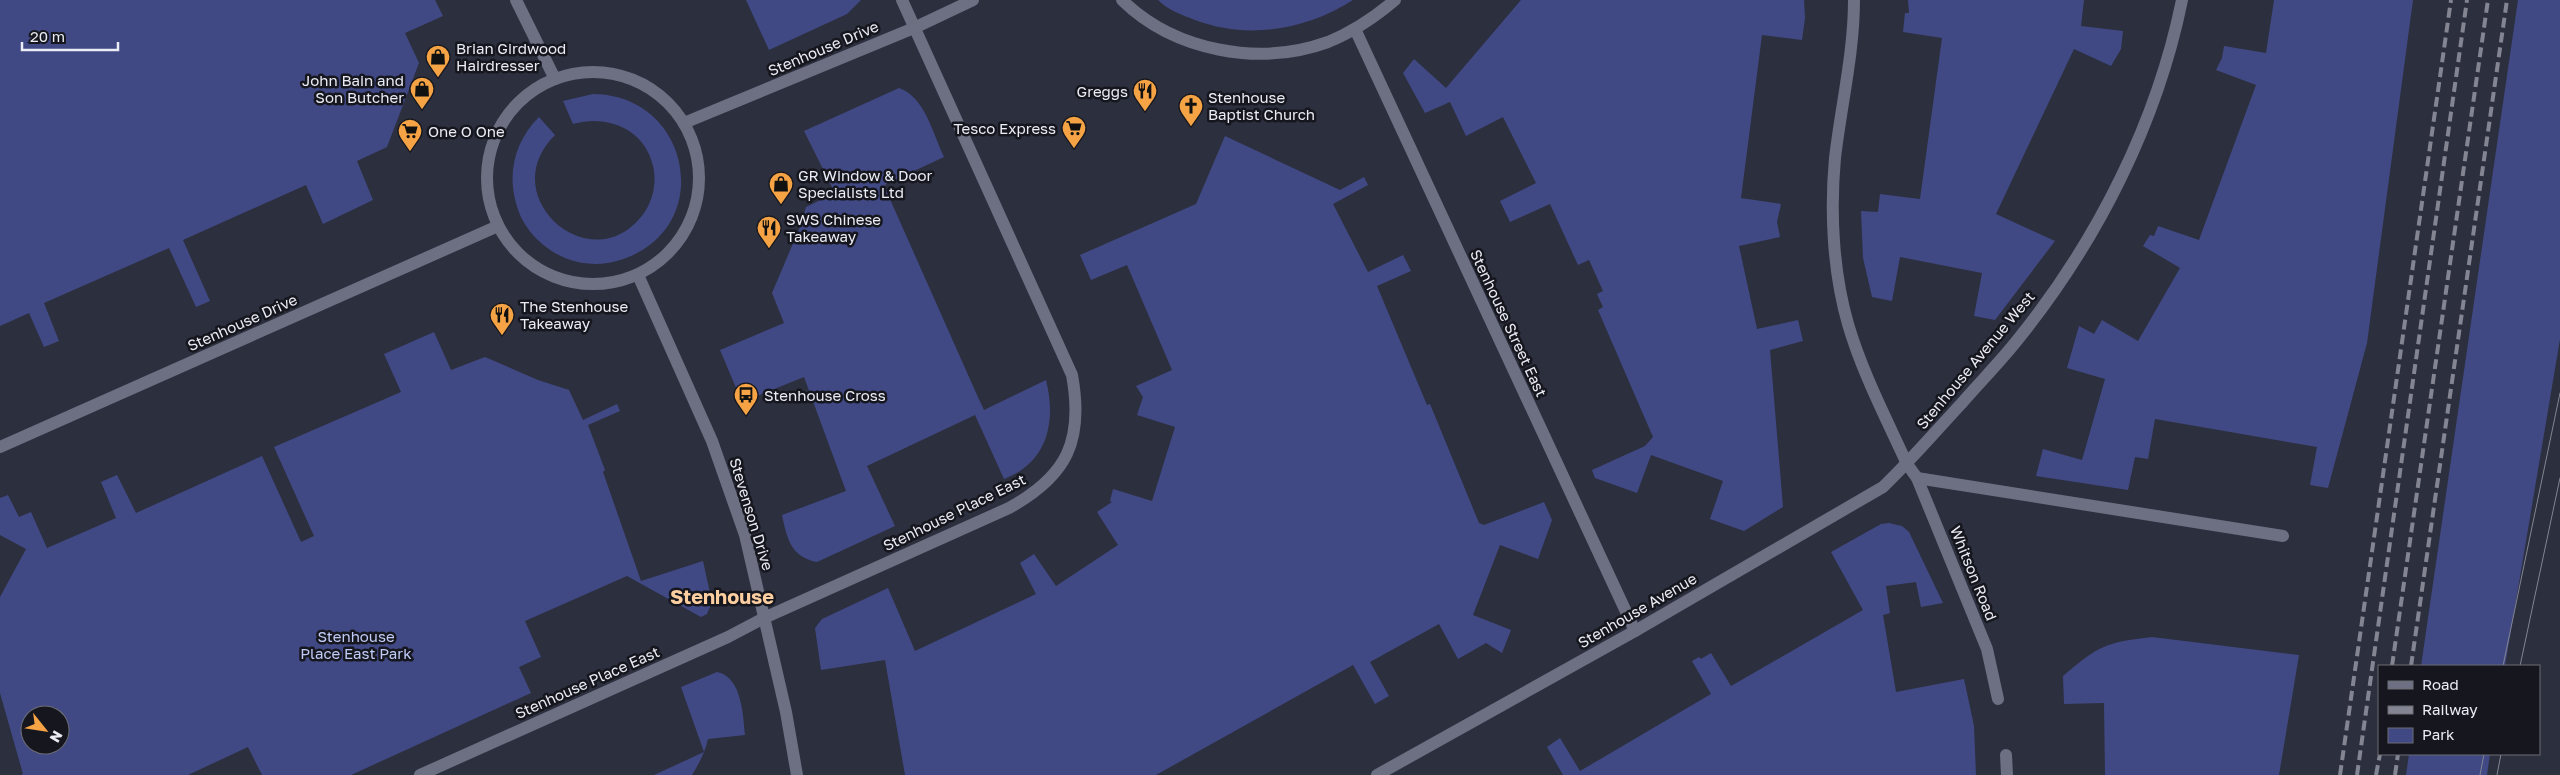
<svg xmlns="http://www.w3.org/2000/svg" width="2560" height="775" font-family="'Golos Text',sans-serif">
  <rect width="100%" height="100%" fill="#2c2f3e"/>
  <!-- green -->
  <g fill="#414984" fill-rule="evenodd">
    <polygon points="0,0 435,0 443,16 405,33 419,63 387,147 357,161 373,200 323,224 306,185 183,240 210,301 196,307 169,248 44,303 59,341 44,347 29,313 0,326"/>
    <polygon points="746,0 861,0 847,14 769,50"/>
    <path d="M 1158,0 L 1353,0 C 1306,30 1248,40 1195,20 C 1182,15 1168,10 1158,0 Z"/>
    <polygon points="1521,0 1804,0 1805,18 1802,40 1762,35 1741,198 1781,204 1777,222 1780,237 1739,246 1757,329 1798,320 1803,341 1770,350 1783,507 1744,531 1710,519 1723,481 1651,455 1637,493 1595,478 1592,470 1645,446 1653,437 1598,310 1603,307 1597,294 1603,291 1589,260 1578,265 1550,204 1510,222 1500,201 1536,183 1503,117 1466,136 1450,102 1425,113 1403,73 1414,59 1446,88"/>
    <polygon points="1908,0 2084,0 2081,26 2123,31 2121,49 2111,66 2074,49 1996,214 2055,241 1995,320 1974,316 1982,273 1900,257 1892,301 1872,297 1863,258 1861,211 1878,212 1880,194 1920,199 1942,38 1903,32 1905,13 1909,13"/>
    <polygon points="2274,0 2413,0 2367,343 2328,488 2310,485 2317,447 2155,419 2148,459 2135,457 2128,490 2036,476 2043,449 2082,460 2105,379 2067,368 2079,326 2094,334 2102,320 2138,341 2180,268 2143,246 2150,235 2154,236 2158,226 2199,240 2256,85 2216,70 2222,58 2224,46 2266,53"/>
    <polygon points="2518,0 2560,0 2560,339 2505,666 2421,666"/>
    <path d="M 899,88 C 925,97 933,134 944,157 L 886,184 L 885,188 L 977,395 L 984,410 L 1046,380 C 1056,420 1049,462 1004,479 L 975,415 L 867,466 L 895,526 L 817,562 C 791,557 787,539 782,515 L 846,491 L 804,377 L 742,402 L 720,350 L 784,323 L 772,293 L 800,227 L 806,207 L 835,193 L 804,131 Z"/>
    <path d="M 593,94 C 693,95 716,231 620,260 C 602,266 582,265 565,258 C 542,248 522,228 516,203 C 507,171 516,140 539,117 L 555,135 C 492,197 593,284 644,213 C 653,200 657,182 653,166 C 645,129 607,114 573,124 L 563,101 Z"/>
    <polygon points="1225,136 1340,190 1364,177 1368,185 1333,204 1368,272 1403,255 1411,271 1377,286 1427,405 1430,404 1479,523 1484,525 1544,502 1552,520 1538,559 1500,545 1473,615 1511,630 1502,653 1486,643 1458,659 1439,624 1370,662 1389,696 1375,704 1353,665 1156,775 905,775 885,660 821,670 815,628 822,619 888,588 915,651 1036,594 1020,563 1034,554 1056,586 1118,545 1097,512 1112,502 1110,501 1113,489 1152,501 1175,427 1137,415 1143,397 1136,386 1172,370 1127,265 1091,280 1080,255 1196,204"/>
    <path d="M 434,332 L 451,370 L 485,357 L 538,380 L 569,390 L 583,420 L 617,404 L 620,411 L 588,425 L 605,470 L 603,472 L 641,581 L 703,561 L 712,602 L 707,614 L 701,617 L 627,576 L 525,621 L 541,657 L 519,667 L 531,693 L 351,775 L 262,775 L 248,747 L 188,775 L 21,775 L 23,774 L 0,693 L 0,597 L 26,549 L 0,535 L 0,498 L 8,495 L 19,517 L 31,512 L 47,548 L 116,518 L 101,482 L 117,475 L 136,513 L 262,456 L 301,542 L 314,536 L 274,447 L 401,392 L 384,354 ZM 30,715 L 60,715 L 60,745 L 30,745 Z"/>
    <polygon points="1889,523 1902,526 1909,532 1943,603 1921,607 1916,582 1886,586 1890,613 1883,615 1896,692 1964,679 1974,726 1976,775 1563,775 1547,747 1560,738 1580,771 1711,694 1692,661 1699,657 1701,659 1711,653 1731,686 1863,610 1831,552 1881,524"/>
    <path d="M 2152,637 L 2299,655 L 2279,775 L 2105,775 L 2104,703 L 2064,704 L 2063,676 C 2098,646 2106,642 2152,637 Z"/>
    <path d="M 717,672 C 742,677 743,715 745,735 L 708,739 C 705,753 699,763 692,775 L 654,775 L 704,752 L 681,687 Z"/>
    <polygon points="2409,754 2490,754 2487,775 2406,775"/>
  </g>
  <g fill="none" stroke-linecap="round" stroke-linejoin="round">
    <!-- street -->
    <g stroke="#6c7082" stroke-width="12">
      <path d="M 1122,0 C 1174,51 1259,67 1328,42 C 1353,32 1375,17 1395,0"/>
      <path d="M 1854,0 C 1854,53 1841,106 1835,158 C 1830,212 1833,272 1848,324 C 1862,372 1886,418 1907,464 L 1917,478 L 1987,649 L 1998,699"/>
      <polyline points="1355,29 1635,631"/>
      <polyline points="1917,478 2283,536"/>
      <polyline points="2006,755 2007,775"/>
      <path d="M 420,775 L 728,637 L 764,618 L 1009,508 C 1067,476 1084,441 1072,375 L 902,0"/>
      <path d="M 1377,775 L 1635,631 L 1883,487 C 1911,460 1935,432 1961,404 C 1980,382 2001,361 2019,338 C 2097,241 2157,123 2182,0"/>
    </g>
    <!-- secondary -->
    <g stroke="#6c7082" stroke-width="12">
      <polyline points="516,0 555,79"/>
      <circle cx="593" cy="178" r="106"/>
      <polyline points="684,123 914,28 973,0"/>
      <polyline points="638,275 712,441 745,535 786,712 797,775"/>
      <polyline points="0,447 498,226"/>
    </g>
    <!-- tram -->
    <g stroke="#838592" stroke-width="1">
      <polyline points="2503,666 2560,393"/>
      <polyline points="2520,666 2560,478"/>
      <polyline points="2480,775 2484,754"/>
      <polyline points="2497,775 2501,754"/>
    </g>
    <!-- rail -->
    <g stroke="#838592" stroke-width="4" stroke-dasharray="10 5" stroke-linecap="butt">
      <polyline points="2392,666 2488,0"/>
      <polyline points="2411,666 2507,0"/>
      <polyline points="2340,775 2451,0"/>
      <polyline points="2357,775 2467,0"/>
      <polyline points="2376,775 2380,754"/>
      <polyline points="2395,775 2398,754"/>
    </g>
  </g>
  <!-- icons -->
  <defs>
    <symbol id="shop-pin" viewBox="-11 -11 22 30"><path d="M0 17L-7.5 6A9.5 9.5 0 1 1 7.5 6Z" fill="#f5a345" stroke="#16171e"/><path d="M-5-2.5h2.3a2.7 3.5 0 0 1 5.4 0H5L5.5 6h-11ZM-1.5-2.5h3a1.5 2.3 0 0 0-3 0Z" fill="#111"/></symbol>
    <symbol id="restaurant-pin" viewBox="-11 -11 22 30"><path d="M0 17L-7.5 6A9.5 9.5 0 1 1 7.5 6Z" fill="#f5a345" stroke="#16171e"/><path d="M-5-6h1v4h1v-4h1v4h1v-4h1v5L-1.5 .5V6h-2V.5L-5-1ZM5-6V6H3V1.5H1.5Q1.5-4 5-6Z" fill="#111"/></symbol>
    <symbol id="church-pin" viewBox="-11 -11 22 30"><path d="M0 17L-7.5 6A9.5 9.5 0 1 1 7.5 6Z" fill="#f5a345" stroke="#16171e"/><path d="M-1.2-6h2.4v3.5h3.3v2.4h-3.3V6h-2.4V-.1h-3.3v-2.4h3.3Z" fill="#111"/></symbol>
    <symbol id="supermarket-pin" viewBox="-11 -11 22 30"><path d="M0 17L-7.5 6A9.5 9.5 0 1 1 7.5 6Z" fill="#f5a345" stroke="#16171e"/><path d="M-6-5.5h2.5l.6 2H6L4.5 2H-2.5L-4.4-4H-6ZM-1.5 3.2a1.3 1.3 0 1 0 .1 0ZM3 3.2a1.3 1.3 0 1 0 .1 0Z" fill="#111"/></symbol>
    <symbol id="bus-pin" viewBox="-11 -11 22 30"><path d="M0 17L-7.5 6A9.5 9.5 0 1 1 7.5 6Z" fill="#f5a345" stroke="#16171e"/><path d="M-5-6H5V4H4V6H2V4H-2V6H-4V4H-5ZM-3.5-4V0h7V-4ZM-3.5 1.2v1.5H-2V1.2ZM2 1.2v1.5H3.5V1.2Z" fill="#111"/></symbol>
  </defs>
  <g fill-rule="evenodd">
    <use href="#shop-pin" x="424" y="43" width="28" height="38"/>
    <use href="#shop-pin" x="408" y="75" width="28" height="38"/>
    <use href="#restaurant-pin" x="1131" y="77" width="28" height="38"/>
    <use href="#church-pin" x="1177" y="92" width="28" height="38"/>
    <use href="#supermarket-pin" x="1060" y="114" width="28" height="38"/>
    <use href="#supermarket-pin" x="396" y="117" width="28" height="38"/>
    <use href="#shop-pin" x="767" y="170" width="28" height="38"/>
    <use href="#restaurant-pin" x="755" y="214" width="28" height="38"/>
    <use href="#restaurant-pin" x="488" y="301" width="28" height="38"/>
    <use href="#bus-pin" x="732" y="381" width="28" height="38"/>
  </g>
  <g text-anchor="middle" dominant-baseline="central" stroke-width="5" stroke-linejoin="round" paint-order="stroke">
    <!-- poi labels -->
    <g font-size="15" fill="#eaecf6" stroke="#16171e" text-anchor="start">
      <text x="456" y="48">Brian Girdwood<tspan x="456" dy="17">Hairdresser</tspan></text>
      <text x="404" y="80" text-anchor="end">John Bain and<tspan x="404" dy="17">Son Butcher</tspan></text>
      <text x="1128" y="91" text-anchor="end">Greggs</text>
      <text x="1208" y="97">Stenhouse<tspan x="1208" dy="17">Baptist Church</tspan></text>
      <text x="1056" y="128" text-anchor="end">Tesco Express</text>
      <text x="428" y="131">One O One</text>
      <text x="798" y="175">GR Window &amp; Door<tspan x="798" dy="17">Specialists Ltd</tspan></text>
      <text x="786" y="219">SWS Chinese<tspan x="786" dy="17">Takeaway</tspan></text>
      <text x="520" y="306">The Stenhouse<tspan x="520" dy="17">Takeaway</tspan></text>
      <text x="764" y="395">Stenhouse Cross</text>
    </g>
    <!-- street labels -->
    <g font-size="15" fill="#eaecf6" stroke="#16171e">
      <text transform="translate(823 48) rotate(-23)">Stenhouse Drive</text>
      <text transform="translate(242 322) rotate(-24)">Stenhouse Drive</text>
      <text transform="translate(1509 323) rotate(65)">Stenhouse Street East</text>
      <text transform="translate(1975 360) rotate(-50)">Stenhouse Avenue West</text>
      <text transform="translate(954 512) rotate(-26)">Stenhouse Place East</text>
      <text transform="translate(752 514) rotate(73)">Stevenson Drive</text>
      <text transform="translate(1974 573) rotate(68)">Whitson Road</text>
      <text transform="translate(1637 610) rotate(-30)">Stenhouse Avenue</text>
      <text transform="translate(587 682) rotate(-24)">Stenhouse Place East</text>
    </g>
    <!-- park labels -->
    <g font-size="15" fill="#c1cbf7" stroke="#16171e">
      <text x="356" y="636">Stenhouse<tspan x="356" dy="17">Place East Park</tspan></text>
    </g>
    <!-- district labels -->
    <g font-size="20" font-weight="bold" fill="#fdcea0" stroke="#16171e">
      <text x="722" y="596">Stenhouse</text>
    </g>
  </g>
  <!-- legend -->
  <rect x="2378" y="665" width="162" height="90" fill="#16171e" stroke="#6b6c74"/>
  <rect x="2388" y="681" width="25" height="8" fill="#6c7082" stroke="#6b6c74"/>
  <text x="2422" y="690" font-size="15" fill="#eaecf6">Road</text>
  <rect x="2388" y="706" width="25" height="8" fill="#838592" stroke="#6b6c74"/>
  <text x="2422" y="715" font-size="15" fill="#eaecf6">Railway</text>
  <rect x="2388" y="728" width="25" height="15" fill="#414984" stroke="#6b6c74"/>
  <text x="2422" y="740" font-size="15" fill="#eaecf6">Park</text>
  <!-- north arrow -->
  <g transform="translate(45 730) rotate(120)"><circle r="24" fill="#16171e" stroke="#6b6c74"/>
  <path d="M0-4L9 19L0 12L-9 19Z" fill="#f5a345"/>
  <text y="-8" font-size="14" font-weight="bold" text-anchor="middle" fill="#eaecf6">N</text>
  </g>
  <!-- scale -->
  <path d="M22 42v8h96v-8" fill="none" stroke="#eaecf6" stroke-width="2.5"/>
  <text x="30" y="42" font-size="15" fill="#eaecf6" stroke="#16171e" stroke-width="4" paint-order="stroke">20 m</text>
</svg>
